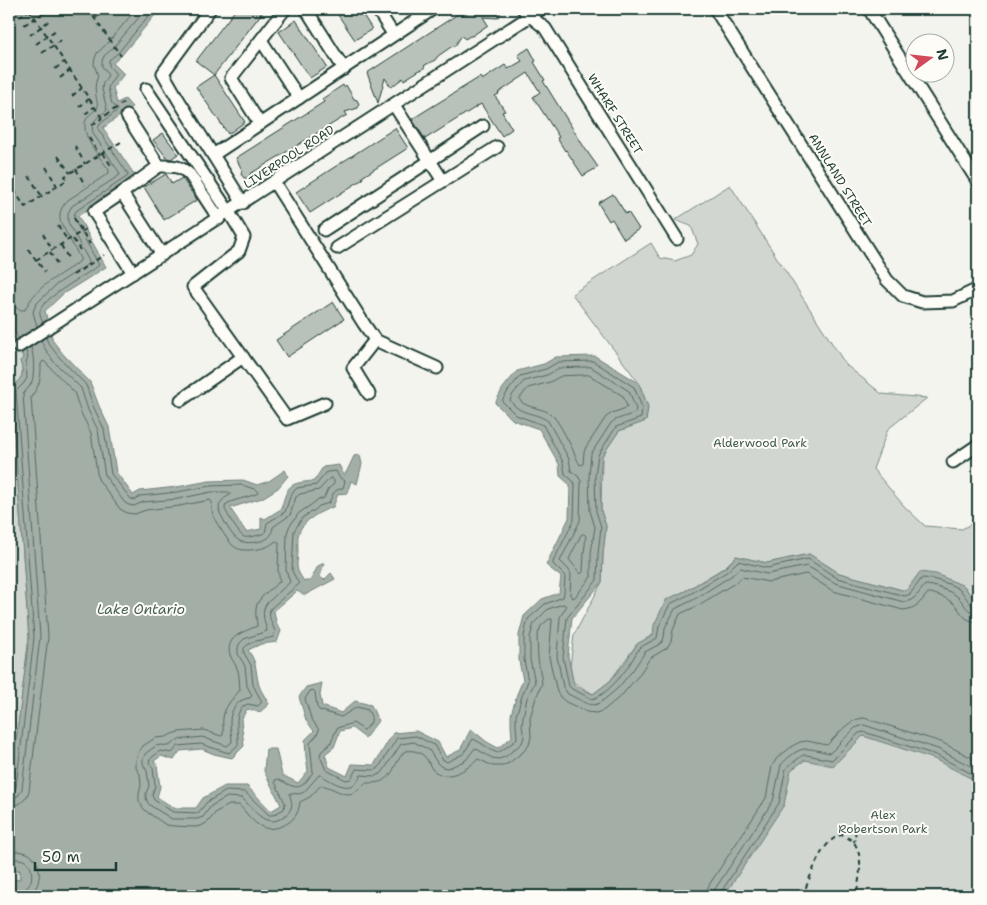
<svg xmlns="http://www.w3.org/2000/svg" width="987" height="905" font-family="'Shantell Sans',sans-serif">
  <rect width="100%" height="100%" fill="#f4f4ef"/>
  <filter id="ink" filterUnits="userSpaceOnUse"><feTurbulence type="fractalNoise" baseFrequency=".02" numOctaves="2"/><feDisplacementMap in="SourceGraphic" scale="10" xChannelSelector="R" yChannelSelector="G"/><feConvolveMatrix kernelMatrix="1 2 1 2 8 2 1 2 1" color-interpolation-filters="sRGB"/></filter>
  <g filter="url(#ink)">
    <!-- green -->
    <g fill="#d1d6d1" stroke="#788a82">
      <polygon points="730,185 846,365 882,394 927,398 888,429 873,469 904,506 925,526 962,529 978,520 978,605 964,586 920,572 906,591 839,573 809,554 767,563 736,556 725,567 687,590 666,600 653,635 637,644 610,681 593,694 573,682 570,666 574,635 602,582 603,554 606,526 601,511 602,456 619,431 646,421 648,407 639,383 572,294 651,243 660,258 675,261 691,255 698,244 691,226 675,220"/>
      <path d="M 9,321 L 17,336 L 23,358 L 20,361 C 25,375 21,380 11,390 L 29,638 L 12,773 L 9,817 Z"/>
      <polygon points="832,717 978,773 978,896 685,896 752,809"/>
      <polygon points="9,870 20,870 20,879 9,881"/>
    </g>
    <!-- water -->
    <path fill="#a3aea7" stroke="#6e8179" d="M 9,9 L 160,9 L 121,56 L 113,63 L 124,74 L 113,88 L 117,103 L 125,99 L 132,107 L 103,128 L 136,177 L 78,216 L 106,267 L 63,294 L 45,311 L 53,341 L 63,354 L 90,382 L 99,406 L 109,427 L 116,472 L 133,495 L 140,491 L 177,487 L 209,481 L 243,480 L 257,485 L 269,481 L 285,470 L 288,476 L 278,488 L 262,498 L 230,508 L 246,532 L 261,529 L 261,517 L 265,519 L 281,509 C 288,485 288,483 314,481 L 323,467 L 339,465 L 344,475 L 347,471 L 354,456 L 360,455 L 362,464 L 357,484 L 351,481 L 347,493 L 338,494 L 333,507 C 321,511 304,520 299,532 C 297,537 298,546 298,552 C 297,568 295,568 304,581 L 310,581 L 318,566 L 324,563 L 320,577 L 324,580 L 331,573 L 335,579 L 305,595 L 297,591 L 274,611 L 276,622 L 281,631 L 277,642 L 261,644 L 248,650 C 257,663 255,667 258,681 C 259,689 265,696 269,704 L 260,712 L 247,709 L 241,720 L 244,746 L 232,758 L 214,754 L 202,749 L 180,751 L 174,760 L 161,756 L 154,761 L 157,765 L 160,787 L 157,797 L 174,808 L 196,808 L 203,798 L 225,786 L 247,786 L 271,811 L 281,805 L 264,771 L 266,749 L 276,749 L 282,775 L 298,783 L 308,771 L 306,757 L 305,740 L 314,731 L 306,720 L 299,697 L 306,687 L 322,683 L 320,695 L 322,706 L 341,713 L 355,701 L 371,705 L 378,721 L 365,738 L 352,728 L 340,731 L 334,747 L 325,754 L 329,767 L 347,776 L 352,764 L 374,765 L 393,733 L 416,731 L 438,742 L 446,757 L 460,750 L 471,729 L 487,742 L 498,748 L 512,737 L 511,727 L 511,715 L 517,694 L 523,680 L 519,661 L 519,635 L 524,616 L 542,599 L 559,593 L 561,577 L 546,565 L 569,518 L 570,485 L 560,476 L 559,464 L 539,429 L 513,420 L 495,403 L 503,388 L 517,371 L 544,364 L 556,357 L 595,356 L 639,383 L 648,407 L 646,421 L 619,431 L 602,456 L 600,476 L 601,511 L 606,526 L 603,554 L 602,582 L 572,618 L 568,656 L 574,685 L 593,694 L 610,681 L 624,664 L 637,644 L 653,635 L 654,625 L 666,600 L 687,590 L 726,567 L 736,556 L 767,563 L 809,554 L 839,573 L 906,591 L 920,572 L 936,574 L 964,586 L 978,605 L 978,782 L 934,759 L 863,736 L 833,766 L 805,760 L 791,770 L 784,805 L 724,896 L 9,896 L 9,881 L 20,879 L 20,870 L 9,870 L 9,817 L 12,773 L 29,638 L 11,389 C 20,377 26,378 20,361 L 23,358 L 17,336 L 9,321 Z"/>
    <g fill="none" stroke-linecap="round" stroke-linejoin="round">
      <!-- shore -->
      <g stroke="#546a62" stroke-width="1">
        <path d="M 9,306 C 15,306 20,311 25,310 C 36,285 60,276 80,261 L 80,258 L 61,223 C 58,214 61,207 68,200 L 109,173 L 109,170 C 100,157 78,134 87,118 C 90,113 95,111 98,107 C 96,95 93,87 98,76 L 94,64 L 95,58 L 97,53 L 108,43 L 136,9"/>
        <path d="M 43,323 C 42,320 39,315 40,311 C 41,299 88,274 99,265 L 74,219 L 74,215 L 76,211 L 128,176 L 128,174 L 98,129 L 100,124 L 118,110 L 117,108 L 112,104 L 108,88 L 109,85 L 116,74 L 109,66 L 109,60 L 118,53 L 154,9"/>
        <path d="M 37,326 L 33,312 L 36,304 L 57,284 L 90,263 L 68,222 L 68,213 L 72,206 L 120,175 L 119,172 L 94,135 C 88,120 99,118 107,110 L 102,89 L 103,83 L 108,75 L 102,66 L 102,61 L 104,56 L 113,48 L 146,9"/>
        <path d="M 46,337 L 48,343 L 59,357 L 86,385 L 94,408 L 104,429 L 111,474 L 131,499 L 135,500 L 141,496 L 177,492 L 210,486 L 242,485 L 257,490 L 258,493 C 252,497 229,500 226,505 C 225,506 225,508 225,509 C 227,514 239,535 244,537 C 249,538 260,535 265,533 L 267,523 L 285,512 L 291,494 L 297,488 L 316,485 L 327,472 L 336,471 L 339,477 L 345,481 L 343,488 C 332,491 334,493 329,503 L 319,506 L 315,510 L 303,517 L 294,531 L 292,571 L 299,584 L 294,588 L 270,609 C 268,617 272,624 275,631 L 273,637 C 264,640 251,640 244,648 L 244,653 L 251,665 L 253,685 L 262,702 L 258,706 L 248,704 C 231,710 239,732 238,745 L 229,753 L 216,749 L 201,744 L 178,746 L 172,753 L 160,751 L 150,759 L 149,763 L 153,768 L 155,786 L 152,795 L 154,800 L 173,812 L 198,813 L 207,802 L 226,791 L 245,792 L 269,815 L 273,815 L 284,809 L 285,803 L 275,782 L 275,780 L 278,779 C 297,789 300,792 313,772 L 310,743 L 317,735 L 319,730 L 311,718 L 305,699 L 310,691 L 313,690 L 315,692 L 317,707 L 319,710 L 341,717 L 357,707 L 368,710 C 373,720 373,722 364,730 L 353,723 L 337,728 L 330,744 L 321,752 L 320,756 L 326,770 L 346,780 L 351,779 L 356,769 L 374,770 L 378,769 L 397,738 L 416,736 L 434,745 L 442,759 L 447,762 L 463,754 L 473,739 C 481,742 488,749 497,753 L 501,751 L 515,741 L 517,738 L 516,726 L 516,716 L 522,696 L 528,681 L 524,660 L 524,636 L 528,619 L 545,604 L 563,597 L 564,593 L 565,576 L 553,564 L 553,562 L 574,520 L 575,485 L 573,481 L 565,474 L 563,462 L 543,425 L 516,415 L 502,401 L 508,391 L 520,376 L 546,369 L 558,362 L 593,361 L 634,387 L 642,407 L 641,418 L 616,427 L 598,455 L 595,475 L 596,511 L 601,527 L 598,554 L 597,580 L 567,618 L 563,657 L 569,686 L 572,689 L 592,699 C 605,696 622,676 629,665 C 633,660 636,652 640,648 C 644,644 652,642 657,638 L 659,626 L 670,604 L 690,594 L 728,571 L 738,561 L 767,568 L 808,559 L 837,578 L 905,596 L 910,594 L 922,578 C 932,578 954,584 961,591 C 967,597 969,607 978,608"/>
        <path d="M 41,340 L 44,347 L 54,362 L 81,388 L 88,410 L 98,430 L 105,476 L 125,503 L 129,505 L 134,506 L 143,502 L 178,499 L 211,492 L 228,492 L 230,493 L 230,495 C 222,499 217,504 220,513 C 224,521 231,535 238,540 C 244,545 263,542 268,538 C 272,535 272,531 273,527 L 290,515 L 296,497 L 300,494 L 319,490 L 330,478 L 332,478 L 334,481 L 334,484 L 328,489 L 324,498 L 316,501 L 311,505 L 299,513 L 289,527 L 287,533 L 286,570 L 290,582 L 267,603 C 260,612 265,622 267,631 L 244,639 L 240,643 L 238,647 L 238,654 L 245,666 L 247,686 L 252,695 L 250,698 C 239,698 230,710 230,721 C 230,728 232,735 232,742 L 227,746 L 202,737 L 178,740 L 169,746 L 162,745 L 156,746 L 146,753 L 143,758 L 143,764 L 147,771 L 149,786 L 146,793 L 146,798 L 148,803 L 151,806 L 172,819 L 197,819 L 203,817 L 211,806 L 227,797 L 242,798 C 253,808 263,827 280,819 C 284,816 289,814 291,808 C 293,803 290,798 290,793 L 299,794 L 304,792 L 319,775 L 321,775 C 329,780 344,790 353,785 C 357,783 359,779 361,775 L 375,776 L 382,773 L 401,744 L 414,742 L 429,750 L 438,764 L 442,767 L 447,768 L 451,767 L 466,760 L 475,748 L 492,758 L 499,759 L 505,757 L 522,743 L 524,737 L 522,726 L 523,717 L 527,698 L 535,682 L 530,660 L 530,637 L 534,623 L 548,609 L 563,604 L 565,605 L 566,607 L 560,617 L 557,656 L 563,687 L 568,694 L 588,704 L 594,705 L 600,703 L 618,688 L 633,670 L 645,652 L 658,645 L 662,642 L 664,638 L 665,628 L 675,609 L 693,600 L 731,576 L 740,568 L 767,574 L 807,566 L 835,583 L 904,602 C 915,601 919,592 925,585 C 933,585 952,591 958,597 C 965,604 967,613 978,614"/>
        <path d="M 591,367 L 629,391 L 636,409 L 635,413 L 615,420 L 611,423 L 591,454 L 589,475 L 590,511 L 595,527 L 591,553 L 591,577 L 575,597 L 573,598 L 570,595 L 571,574 L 569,570 L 560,561 L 580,521 L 581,481 L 578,476 L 571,471 L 569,459 L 548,421 C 534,411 520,416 510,400 L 513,394 L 524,381 L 547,375 L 560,368 Z"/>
        <path d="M 589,375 L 623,396 L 627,406 L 626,408 L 612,413 L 606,417 L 586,447 L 584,452 L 583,464 L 580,465 C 578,462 577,459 575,455 C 571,445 560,424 554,417 C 545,406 526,410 519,399 L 528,388 L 550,382 L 561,376 Z"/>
        <path d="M 584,534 L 586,536 L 584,553 L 583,572 L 581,574 C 580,573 570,561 569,559 L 581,535 Z"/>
        <polyline points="9,793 14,791 16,787 34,638 16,391 24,383 27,378 26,363 28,358 26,350"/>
        <path d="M 9,799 L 18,796 L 22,789 L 40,637 L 23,394 C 25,391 29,388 31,384 C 35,376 34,355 31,347"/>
        <path d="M 9,806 C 19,806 26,801 29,791 L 48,637 L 31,397 C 40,385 41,379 41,364 L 43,361 L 45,362 L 74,392 L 81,413 L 91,433 L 98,479 L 120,509 L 127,513 L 135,514 L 146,510 L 179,506 L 210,500 L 212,502 C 211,513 214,519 220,528 C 232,546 234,553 258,549 C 265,548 270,546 276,541 L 279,543 L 278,570 L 280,581 C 272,589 257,597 256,609 C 255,615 257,620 257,626 C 244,632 225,636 230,655 C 232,660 234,662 236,666 C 240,673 239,683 240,690 C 233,698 224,707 223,718 C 222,724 224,730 223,735 L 221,736 L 204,730 L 178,732 L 172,734 L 166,737 L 155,738 L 143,746 L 138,753 L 136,760 L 136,768 L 140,774 L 141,785 L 139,794 L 139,801 L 143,808 L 147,812 L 166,825 L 174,826 L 195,827 L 201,826 L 208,822 L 216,812 L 229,805 L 239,805 C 246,812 253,823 262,827 C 274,832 292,824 297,813 C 299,810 299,806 300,802 L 310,797 L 321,785 C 340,789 348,804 365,783 C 397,784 389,768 405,751 C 412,750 419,751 424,756 C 428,759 429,765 432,769 C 446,783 467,770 478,759 L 493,766 L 502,766 L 509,763 L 523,752 L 529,745 L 531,737 L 530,718 L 535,701 L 542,683 L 538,659 L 537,637 L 541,626 L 549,619 L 552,619 L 552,621 L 549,657 L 557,692 L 560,697 L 566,702 L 587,712 L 596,713 L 604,710 L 622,695 L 639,675 L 650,658 L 667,648 L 671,641 L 673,630 L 680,614 L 697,606 L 735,583 L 742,577 L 769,582 L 806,574 L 833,591 L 903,610 C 916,609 921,602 928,593 L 931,593 C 937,595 945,597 950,601 C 962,608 960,621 978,622"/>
        <path d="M 9,851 C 16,851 23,851 29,854 C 44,863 42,888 28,896"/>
        <path d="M 9,859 C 14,859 20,858 25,861 C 34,866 34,884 25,889 C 20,892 14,892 9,892"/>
        <path d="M 706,896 L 707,890 L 709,885 L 766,798 L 772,766 L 777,758 L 794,745 L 800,742 L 807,741 L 827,745 C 838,735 848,719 864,718 L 941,742 L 978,761"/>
        <path d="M 714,896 L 715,889 L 773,801 L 781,765 C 786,759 797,749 805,749 C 813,748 822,752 830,753 L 855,728 L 864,725 L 938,749 L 978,770"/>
        <polyline points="720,896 721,892 779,803 786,768 803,755 807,755 832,760 859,733 864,732 936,755 978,777"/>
      </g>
    </g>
    <!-- building -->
    <g fill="#b9c1bb" stroke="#1f3d34">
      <polygon points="236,9 265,9 214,75 196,61"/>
      <polygon points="334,9 359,9 372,29 355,40"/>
      <polygon points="461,9 497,9 500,13 500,16 497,18 483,17 488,25 472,36 470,36 465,39 462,35 455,46 451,47 438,56 435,60 425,65 424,68 421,70 420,70 404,80 403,78 391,87 385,78 378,103 367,73 461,12"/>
      <polygon points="296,20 327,67 310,78 279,32"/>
      <polygon points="529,48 536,61 534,62 545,80 543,81 586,150 598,167 583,176 566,150 565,151 557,138 559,137 533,97 540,92 528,73 498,93 499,94 495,96 505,111 502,112 512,129 502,136 481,104 425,139 412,119 480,77 482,80 505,65 508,69 522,61 518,55"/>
      <polygon points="214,75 245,122 228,134 196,87"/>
      <polygon points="343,85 344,87 346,85 354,99 357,100 359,104 358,108 345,112 347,115 250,174 250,177 247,178 244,178 241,174 242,170 236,158 324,102 322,99"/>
      <polygon points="395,128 408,148 362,177 363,179 310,213 296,192"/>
      <polygon points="163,133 178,154 171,159 167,158 153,140"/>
      <polygon points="166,174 172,184 182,178 197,200 164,220 144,187"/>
      <polygon points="613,194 626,214 628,212 639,229 624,239 612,219 609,221 598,203"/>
      <polygon points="333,302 344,319 287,357 276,340"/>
    </g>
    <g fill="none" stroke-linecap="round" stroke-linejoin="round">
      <defs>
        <g id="minor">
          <polyline points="210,9 163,73 178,99 243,203"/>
          <polyline points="306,9 344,69"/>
          <polyline points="377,9 393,34"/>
          <polyline points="523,9 530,16 545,28 677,239"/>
          <polyline points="715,9 887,280 903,296 922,302 953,301 978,289"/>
          <polyline points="869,9 978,182"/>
          <polyline points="261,40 299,98"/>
          <polyline points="146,89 229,212 244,237 239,251 193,287 287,419 325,403"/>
          <polyline points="394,105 443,181"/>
          <polyline points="260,124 231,78 285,9"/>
          <polyline points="213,155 433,9"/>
          <path d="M 159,166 C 173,166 180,165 190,175 L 219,219"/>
          <polyline points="274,182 364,324 375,340 437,368"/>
          <polyline points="122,193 159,166 127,116"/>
          <polyline points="324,230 483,126"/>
          <polyline points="337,248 497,147"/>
          <polyline points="133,273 94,212 122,193 162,255"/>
          <polyline points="18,347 541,9"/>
          <polyline points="369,394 353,368 375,340"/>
          <polyline points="181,400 243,357"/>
          <polyline points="953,462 978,445"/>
        </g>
      </defs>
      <!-- minor casing -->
      <use href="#minor" stroke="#1f3d34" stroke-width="15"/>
      <!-- path -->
      <g stroke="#1f3d34" stroke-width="2" stroke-dasharray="5 4" stroke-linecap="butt">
        <polyline points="29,9 102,118 126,101"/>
        <polyline points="88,9 121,56"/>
        <polyline points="156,9 158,12"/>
        <polyline points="19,17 29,10"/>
        <polyline points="95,18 108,9"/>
        <polyline points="24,25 45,12"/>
        <polyline points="30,35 50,20"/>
        <polyline points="36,44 56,30"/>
        <polyline points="42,53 63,39"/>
        <polyline points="55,69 64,62"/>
        <polyline points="60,78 70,70"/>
        <polyline points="72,96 82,88"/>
        <polyline points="79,107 89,99"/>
        <polyline points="85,114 94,107"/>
        <polyline points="92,125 102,118"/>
        <polyline points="89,138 100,155"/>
        <polyline points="75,146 85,164"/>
        <polyline points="103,153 112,167"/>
        <polyline points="58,156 70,173"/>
        <polyline points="46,167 57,186"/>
        <polyline points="76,169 85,185"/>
        <polyline points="29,176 41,195"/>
        <polyline points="14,190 25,207 67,180 65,176 121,142"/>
        <polyline points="74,218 90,244"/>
        <polyline points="58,226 68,241"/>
        <polyline points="43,234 52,249"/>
        <polyline points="73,239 80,250"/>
        <polyline points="61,245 68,258"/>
        <polyline points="28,249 45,272"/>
        <polyline points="50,252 57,264"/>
        <polyline points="36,260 89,227"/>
        <polyline points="73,275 104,255"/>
        <path d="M 841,835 L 848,828 L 853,828 C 857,833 855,836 854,842"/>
        <polyline points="9,875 17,875"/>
        <path d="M 802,896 C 811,878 820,841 841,835 C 846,837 852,839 855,844 C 864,859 859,880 856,896"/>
      </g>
      <!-- minor -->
      <use href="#minor" stroke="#fdfcf7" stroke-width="11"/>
    </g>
  </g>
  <g text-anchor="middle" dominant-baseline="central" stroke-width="4" stroke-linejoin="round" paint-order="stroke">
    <!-- street labels -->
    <g font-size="12" fill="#1f3d34" stroke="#fdfcf7">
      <text transform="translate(615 114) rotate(58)">WHARF STREET</text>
      <text transform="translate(289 157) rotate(-33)">LIVERPOOL ROAD</text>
      <text transform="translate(840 180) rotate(58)">ANNLAND STREET</text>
    </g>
    <!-- park labels -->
    <g font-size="12" fill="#435c53" stroke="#fdfcf7">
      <text x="760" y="443">Alderwood Park</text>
      <text x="883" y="815">Alex<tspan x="883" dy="14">Robertson Park</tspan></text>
    </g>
    <!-- water labels -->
    <g font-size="14" font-style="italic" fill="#475f56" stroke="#fdfcf7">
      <text x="141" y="609">Lake Ontario</text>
    </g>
  </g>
  <!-- margin -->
  <rect width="987" height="905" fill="none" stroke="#fdfcf7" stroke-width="30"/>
  <rect x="15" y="15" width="957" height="875" fill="none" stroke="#1f3d34" stroke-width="2" filter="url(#ink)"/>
  <!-- north arrow -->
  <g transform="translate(930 58) rotate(75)"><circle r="24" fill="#fdfcf7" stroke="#a4b0a9"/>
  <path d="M0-4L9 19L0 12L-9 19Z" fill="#d1495b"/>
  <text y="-8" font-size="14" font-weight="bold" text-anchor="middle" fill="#1f3d34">N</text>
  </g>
  <!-- scale -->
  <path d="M35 862v8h81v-8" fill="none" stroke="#1f3d34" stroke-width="2.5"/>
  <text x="42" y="862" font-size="15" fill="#1f3d34" stroke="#fdfcf7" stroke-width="4" paint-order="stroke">50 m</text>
</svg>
